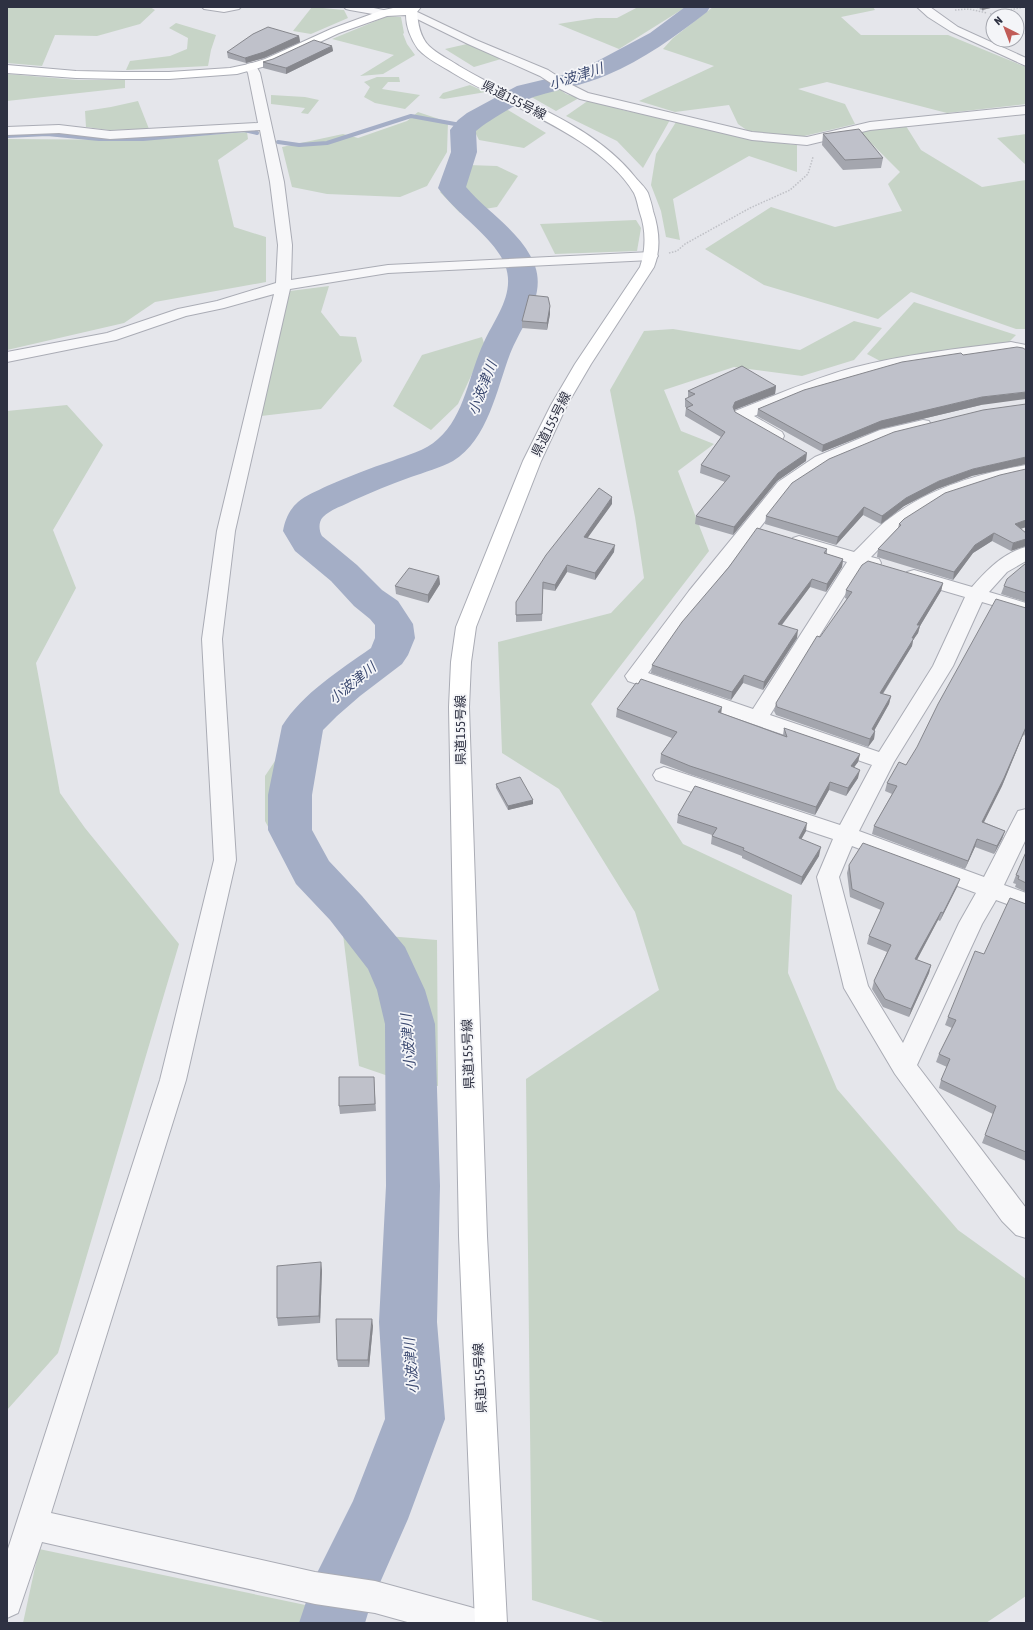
<svg xmlns="http://www.w3.org/2000/svg" width="1033" height="1630" font-family="'Asap Condensed','Noto Sans JP',sans-serif">
  <rect width="100%" height="100%" fill="#e5e6eb"/>
  <!-- green -->
  <g fill="#c7d4c7">
    <polygon points="7,7 150,7 155,10 140,24 97,36 55,35 42,66 7,63"/>
    <polygon points="312,7 344,10 348,18 311,34 293,31"/>
    <polygon points="638,7 686,7 619,49 558,24 596,18 617,18"/>
    <polygon points="713,7 873,7 875,10 841,17 861,35 948,35 1026,67 1026,104 947,113 827,82 798,89 845,104 855,124 800,137 748,131 738,124 729,105 675,112 639,101 714,66 663,49 673,38"/>
    <polygon points="388,16 401,17 404,33 403,34 407,44 415,55 383,74 360,76 394,55 332,39"/>
    <polygon points="176,23 216,35 211,50 208,66 126,70 130,61 170,56 187,49 188,38 169,28"/>
    <polygon points="467,44 501,59 474,67 445,49"/>
    <polygon points="7,74 79,80 125,80 125,88 7,101"/>
    <polygon points="377,77 399,77 400,82 388,82 382,89 420,95 405,109 375,103 364,97 370,87 364,82"/>
    <polygon points="547,80 566,94 579,98 556,111 519,90"/>
    <polygon points="470,85 486,92 444,99 439,98 443,93"/>
    <polygon points="271,95 305,97 319,100 308,114 301,113 305,108 271,104"/>
    <polygon points="589,100 626,111 671,118 643,168 617,141 566,116"/>
    <polygon points="138,101 149,129 109,130 86,127 85,111 111,107"/>
    <polygon points="498,104 546,133 524,148 479,140 468,118"/>
    <polygon points="418,112 448,122 447,152 427,186 400,197 327,194 292,187 282,147 343,134 358,138 407,121"/>
    <polygon points="676,122 697,125 753,140 797,145 797,172 749,156 673,199 680,240 666,237 661,211 651,185 656,154"/>
    <polygon points="906,126 921,150 982,187 1026,180 1026,329 1016,329 911,292 878,319 764,285 705,249 771,207 835,227 902,211 888,184 900,172 859,131"/>
    <polygon points="247,132 248,139 218,160 234,227 266,237 266,282 155,302 124,323 7,350 7,139 142,140"/>
    <polygon points="1026,134 1026,165 997,138"/>
    <polygon points="468,165 497,166 518,176 497,207 460,213 440,192"/>
    <polygon points="636,220 641,228 637,251 555,254 540,224"/>
    <polygon points="329,286 321,312 340,336 356,337 362,361 321,409 261,416 290,291"/>
    <polygon points="914,302 1016,335 1008,343 882,362 867,354"/>
    <polygon points="854,321 882,328 854,360 802,376 734,367 664,390 681,431 714,444 678,471 709,551 591,704 683,844 792,895 788,973 837,1089 958,1230 1026,1279 1026,1596 986,1623 607,1623 532,1600 526,1079 659,990 635,912 559,789 502,753 498,642 611,613 644,578 635,517 610,390 644,331 673,329 800,350"/>
    <polygon points="482,337 485,346 458,404 431,430 393,406 422,355"/>
    <polygon points="67,405 103,445 53,530 76,588 36,663 60,793 85,828 179,944 58,1353 7,1410 7,411"/>
    <polygon points="293,734 321,741 303,798 305,835 387,936 437,940 438,1086 397,1079 359,1066 343,934 292,871 265,821 265,776"/>
    <polygon points="39,1549 315,1607 311,1623 23,1623"/>
  </g>
  <g fill="none" stroke-linecap="round" stroke-linejoin="round">
    <!-- stream -->
    <g stroke="#a4aec6" stroke-width="4">
      <polyline points="7,136 47,134 99,139 143,139 244,130 257,133"/>
      <polyline points="278,142 299,145 327,143 411,116 466,126"/>
    </g>
    <!-- river -->
    <path fill="#a4aec6" fill-rule="evenodd" d="M 685,7 L 710,7 L 707,12 C 676,36 643,60 607,75 C 584,85 560,89 537,96 C 522,100 488,121 476,131 L 477,152 L 466,187 C 488,213 523,233 535,266 C 546,297 521,326 510,354 C 497,388 488,440 453,461 C 440,468 425,472 411,477 C 391,484 372,492 352,501 C 343,506 331,509 323,517 C 318,522 319,531 322,536 L 357,565 L 382,590 L 398,601 L 413,624 L 415,638 L 408,655 L 402,664 L 360,696 L 337,716 L 323,730 L 312,795 L 312,830 L 329,861 L 362,896 L 405,947 L 425,990 L 435,1024 L 440,1186 L 437,1322 L 445,1419 L 408,1519 L 371,1603 L 365,1623 L 299,1623 L 308,1596 L 317,1573 L 353,1501 L 385,1419 L 379,1322 L 386,1186 L 385,1024 L 377,990 L 368,969 L 330,920 L 296,884 L 268,830 L 268,795 L 282,726 C 303,693 340,670 371,648 L 375,638 L 375,625 L 370,619 L 354,606 L 331,581 L 295,551 L 283,531 C 285,520 289,510 298,502 C 306,495 317,491 327,486 C 348,477 370,468 392,461 C 407,455 425,451 438,439 C 465,416 469,373 484,342 C 495,318 516,293 505,265 C 495,238 456,214 438,188 L 451,152 L 450,130 L 458,120 L 467,113 L 517,86 L 563,75 L 590,65 L 650,33 Z"/>
    <defs>
      <g id="street">
        <polygon points="202,7 241,7 239,9 224,12 204,9"/>
        <polygon points="344,7 369,7 388,11 390,13 388,15 384,16 350,10 346,9"/>
        <polygon points="917,7 930,7 958,27 1026,58 1026,66 950,31 928,17"/>
        <polygon points="411,9 476,40 548,70 568,83 588,93 752,132 807,137 870,122 1026,106 1026,114 870,130 807,145 752,140 580,99 560,89 540,76 468,44 407,14 405,12 407,10"/>
        <polygon points="251,63 255,64 260,73 284,182 292,245 291,280 388,265 651,252 656,253 658,256 656,259 651,260 388,273 290,289 235,531 222,639 236,860 186,1080 51,1513 315,1572 375,1581 470,1607 482,1611 486,1623 411,1623 375,1613 315,1604 42,1542 18,1613 7,1618 7,1552 160,1080 214,860 202,639 217,531 274,294 224,308 186,316 116,340 7,362 7,352 107,333 178,309 217,301 276,283 278,245 270,182 260,130 110,139 59,133 7,135 7,127 59,125 110,131 258,123 248,73 245,67 247,64"/>
        <path d="M 1011,342 L 1026,345 L 1026,355 L 1011,352 L 926,363 L 876,372 L 830,386 L 754,416 L 782,432 L 784,436 L 782,440 L 776,441 L 770,440 L 735,419 L 733,415 L 735,411 C 774,396 812,379 852,368 C 904,354 958,349 1011,342 Z"/>
        <path d="M 923,420 L 929,421 L 931,425 L 929,429 L 892,438 L 827,465 L 790,490 L 703,599 L 648,673 L 753,709 L 847,562 L 793,546 L 790,542 L 793,538 L 799,536 L 854,552 C 866,541 877,527 890,518 C 930,488 977,474 1026,465 L 1026,475 L 998,481 L 943,500 L 901,526 L 871,557 L 879,559 L 881,563 L 879,567 L 872,569 L 863,566 L 770,715 L 879,752 L 933,666 L 965,597 L 907,580 L 905,576 L 907,572 L 914,570 L 972,587 C 987,570 1003,553 1026,547 L 1026,561 L 1007,572 L 989,592 L 1026,603 L 1026,615 L 982,602 L 953,666 L 894,762 L 859,831 L 984,877 L 1018,811 L 1026,809 L 1026,839 L 1004,885 L 1026,893 L 1026,911 L 996,900 L 982,924 L 917,1065 L 1026,1208 L 1026,1238 L 1016,1235 L 1002,1221 L 895,1074 L 844,988 L 817,877 L 833,839 L 656,780 L 653,775 L 656,770 L 664,767 L 840,825 L 872,765 L 628,681 L 625,676 L 689,591 L 778,482 L 815,457 L 880,430 ZM 852,846 L 976,893 L 959,923 L 903,1043 L 868,986 L 839,877 Z"/>
      </g>
      <path id="secondary" d="M 409,7 L 421,7 L 417,12 C 418,24 420,37 429,46 C 437,54 449,59 459,66 C 517,101 591,122 635,177 C 639,182 645,187 648,193 C 650,199 652,205 653,211 C 659,229 661,249 654,267 L 591,364 L 567,405 L 541,461 L 476,627 L 471,662 L 469,707 L 487,1236 L 507,1623 L 475,1623 L 459,1236 L 449,707 L 451,662 L 456,627 L 523,461 L 551,405 L 575,364 L 640,267 C 646,250 646,230 640,213 C 638,207 637,199 634,193 C 601,137 507,106 453,73 C 442,66 427,59 418,49 C 411,39 406,27 406,15 L 387,16 L 339,33 L 273,64 L 237,74 L 169,79 L 123,79 L 76,78 L 7,73 L 7,65 L 76,71 L 123,72 L 169,72 L 230,68 L 249,64 L 265,59 L 331,29 L 380,11 L 393,8 L 408,8 Z"/>
    </defs>
    <!-- street casing -->
    <use href="#street" stroke="#aaacb5" stroke-width="2"/>
    <!-- secondary casing -->
    <use href="#secondary" stroke="#aaacb5" stroke-width="2"/>
    <!-- path -->
    <g stroke="#bfc0c6" stroke-width="1.5" stroke-dasharray="1.5 1.5" stroke-linecap="butt">
      <polyline points="977,7 984,11"/>
      <polyline points="955,10 969,9 987,13"/>
      <polyline points="990,14 1024,7"/>
      <polyline points="1017,29 1026,34"/>
      <polyline points="669,253 677,251 685,244 750,208 790,190 808,174 813,157"/>
    </g>
    <!-- street -->
    <use href="#street" fill="#f7f7f9" fill-rule="evenodd"/>
    <!-- secondary -->
    <use href="#secondary" fill="#fff" fill-rule="evenodd"/>
  </g>
  <!-- wall -->
  <g fill="#a4a6ae">
    <polygon points="978,7 995,7 982,10"/>
    <polygon points="299,36 300,42 264,58 246,63 228,58 227,52"/>
    <polygon points="332,46 333,51 286,74 263,68 263,62"/>
    <polygon points="823,134 883,158 881,168 843,170 822,145"/>
    <polygon points="550,306 550,314 547,330 522,328 522,321"/>
    <polygon points="776,386 775,394 734,410 735,412 806,461 777,481 733,535 695,524 696,516 725,482 700,473 701,465 721,437 685,416 686,408 687,408 685,407 685,399 688,398 688,391"/>
    <polygon points="981,405 880,429 822,452 757,416 758,409"/>
    <polygon points="1026,469 1026,527 1021,529 1011,551 992,541 973,553 953,580 877,557 878,549 898,528 899,524"/>
    <polygon points="972,476 937,489 904,506 881,524 863,515 836,545 765,524 766,516"/>
    <polygon points="612,504 587,538 614,552 595,580 567,572 555,591 543,589 542,621 516,622 516,602"/>
    <polygon points="827,549 827,554 843,559 842,567 826,592 810,587 782,625 797,638 763,690 743,683 731,700 651,673 652,665"/>
    <polygon points="1026,563 1026,602 1001,594 1004,586"/>
    <polygon points="439,576 440,584 428,603 396,594 395,586"/>
    <polygon points="943,583 941,591 920,626 918,633 913,640 912,646 883,694 891,696 889,704 874,731 875,731 874,739 868,747 776,715 774,711 776,703 847,599 845,598 846,590"/>
    <polygon points="1026,608 1026,732 1024,736 1023,735 1002,786 984,822 1005,831 1002,839 994,854 975,847 965,869 872,834 874,826 892,794 885,791 887,783 906,765"/>
    <polygon points="617,709 721,714 783,735 784,728 860,754 858,762 854,767 858,778 846,796 829,790 815,815 689,774 660,763 661,754 672,738 616,717"/>
    <polygon points="496,784 533,804 508,810 496,788"/>
    <polygon points="678,815 806,831 801,839 819,856 801,885 742,858 742,856 711,844 712,835 677,823"/>
    <polygon points="1026,852 1026,892 1015,887 1016,884 1013,883 1016,875"/>
    <polygon points="849,865 957,887 940,921 938,920 917,960 931,965 929,973 909,1017 883,1007 872,989 874,981 887,952 867,944 869,936 881,910 850,897 847,873"/>
    <polygon points="1026,904 1026,1161 982,1143 993,1114 939,1088 941,1080 947,1067 936,1062 939,1054 952,1028 945,1025 948,1017 984,954"/>
    <polygon points="374,1077 376,1111 340,1114 339,1106"/>
    <polygon points="322,1270 320,1323 278,1326 277,1318"/>
    <polygon points="373,1326 369,1367 338,1367 337,1360"/>
  </g>
  <!-- shaded-wall -->
  <g fill="#86878d">
    <polygon points="982,7 995,7 982,10"/>
    <polygon points="299,36 300,42 264,58 246,63 245,58"/>
    <polygon points="332,46 333,51 286,74 286,68"/>
    <polygon points="550,306 550,314 547,330 547,323"/>
    <polygon points="776,386 775,394 734,410 732,414 733,407 735,402"/>
    <polygon points="1026,392 1026,399 981,405 880,429 822,452 823,445 881,421 982,397"/>
    <polygon points="807,453 806,461 777,481 733,535 734,527 778,473"/>
    <polygon points="1026,457 1026,464 972,476 937,489 904,506 881,524 882,516 906,498 939,481 973,469"/>
    <polygon points="612,497 612,504 584,543 584,537"/>
    <polygon points="864,507 863,515 836,545 838,537"/>
    <polygon points="1026,520 1026,527 1013,531 1015,524"/>
    <polygon points="994,533 992,541 973,553 953,580 954,572 975,545"/>
    <polygon points="1026,539 1026,546 1011,551 1013,543"/>
    <polygon points="615,545 614,552 595,580 595,573"/>
    <polygon points="843,559 842,567 826,592 827,584"/>
    <polygon points="567,565 567,572 555,591 555,585"/>
    <polygon points="439,576 440,584 428,603 428,595"/>
    <polygon points="812,579 810,587 777,631 778,624"/>
    <polygon points="943,583 941,591 920,626 918,633 913,640 912,646 878,701 880,693 912,638 917,625"/>
    <polygon points="798,630 797,638 763,690 764,682"/>
    <polygon points="744,675 743,683 731,700 732,692"/>
    <polygon points="891,696 889,704 870,738 872,729"/>
    <polygon points="722,707 721,715 718,712"/>
    <polygon points="1026,727 1023,735 1002,786 980,830 982,822"/>
    <polygon points="875,731 874,739 868,747 870,739"/>
    <polygon points="860,754 858,762 849,774 851,766"/>
    <polygon points="860,770 858,778 846,796 848,788"/>
    <polygon points="830,782 829,790 815,815 816,807"/>
    <polygon points="533,800 533,804 508,810 508,806"/>
    <polygon points="807,823 806,831 797,847 799,838"/>
    <polygon points="1005,831 1002,839 994,854 997,846"/>
    <polygon points="977,839 975,847 965,869 968,861"/>
    <polygon points="821,847 819,856 801,885 802,877"/>
    <polygon points="960,879 957,887 940,921 943,913"/>
    <polygon points="941,912 938,920 913,967 915,959"/>
    <polygon points="931,965 929,973 909,1017 911,1009"/>
    <polygon points="321,1262 322,1270 320,1323 319,1316"/>
    <polygon points="372,1319 373,1326 369,1367 368,1360"/>
  </g>
  <!-- building -->
  <g fill="#bfc1ca" stroke="#86878d">
    <polygon points="268,27 299,36 264,52 245,58 227,52 253,34"/>
    <polygon points="314,40 332,46 286,68 263,62 273,59"/>
    <polygon points="859,129 883,158 845,160 823,134"/>
    <polygon points="529,295 548,297 550,306 547,323 522,321"/>
    <polygon points="1017,347 1023,348 1026,350 1026,392 982,397 881,421 823,445 758,409 804,390 902,362 961,353 963,355"/>
    <polygon points="742,366 776,386 735,402 733,407 735,412 807,453 778,473 734,527 696,516 730,476 701,465 725,432 686,408 693,405 685,399 695,394 688,391"/>
    <polygon points="1026,404 1026,457 973,469 939,481 906,498 882,516 864,507 838,537 766,516 792,483 829,459 894,432 983,410"/>
    <polygon points="1026,469 1026,520 1015,524 1026,533 1026,539 1013,543 994,533 975,545 954,572 878,549 901,525 899,524 904,519 945,493 1000,475"/>
    <polygon points="599,488 612,497 584,537 615,545 595,573 567,565 555,585 543,582 542,614 516,615 516,602 546,555"/>
    <polygon points="757,528 827,549 824,553 843,559 827,584 812,579 778,624 798,630 764,682 744,675 732,692 652,665 682,622 729,567"/>
    <polygon points="868,561 943,583 917,625 920,625 912,638 914,638 880,693 891,696 872,729 875,731 870,739 777,707 776,703 817,636 820,637 852,592 846,590 862,565"/>
    <polygon points="1026,563 1026,593 1004,586 1007,579"/>
    <polygon points="409,568 439,576 428,595 395,586"/>
    <polygon points="996,599 1026,608 1026,727 1004,778 982,822 1005,831 997,846 977,839 968,861 874,826 897,786 887,783 899,762 906,765 917,747 938,704"/>
    <polygon points="641,679 722,707 718,712 787,737 784,728 860,754 851,766 860,770 848,788 830,782 816,807 690,766 661,754 677,732 617,709 636,683 638,684"/>
    <polygon points="520,777 533,800 508,806 496,784"/>
    <polygon points="695,786 807,823 799,838 821,847 802,877 743,850 744,848 712,836 717,828 678,815"/>
    <polygon points="863,843 960,879 943,913 941,912 915,959 931,965 911,1009 885,999 874,981 891,945 869,936 884,903 852,889 849,865"/>
    <polygon points="1026,852 1026,883 1018,879 1019,876 1016,875"/>
    <polygon points="1010,898 1026,904 1026,1152 985,1135 996,1106 941,1080 950,1059 939,1054 956,1020 948,1017 975,951 984,954"/>
    <polygon points="339,1077 374,1077 375,1104 339,1106"/>
    <polygon points="321,1262 319,1316 277,1318 277,1266"/>
    <polygon points="336,1319 372,1319 368,1360 337,1360"/>
  </g>
  <g text-anchor="middle" dominant-baseline="central" stroke-width="3.5" stroke-linejoin="round" paint-order="stroke">
    <!-- street labels -->
    <g font-size="13" fill="#2e3142" stroke="#f4f5f8">
      <text transform="translate(514 100) rotate(27)">県道155号線</text>
      <text transform="translate(551 424) rotate(-63)">県道155号線</text>
      <text transform="translate(460 730) rotate(-90)">県道155号線</text>
      <text transform="translate(468 1054) rotate(-92)">県道155号線</text>
      <text transform="translate(480 1378) rotate(-93)">県道155号線</text>
    </g>
    <!-- water labels -->
    <g font-size="14" font-style="italic" fill="#3c4a71" stroke="#f4f5f8">
      <text transform="translate(576 76) rotate(-18)">小波津川</text>
      <text transform="translate(482 388) rotate(-69)">小波津川</text>
      <text transform="translate(352 683) rotate(-39)">小波津川</text>
      <text transform="translate(408 1042) rotate(-94)">小波津川</text>
      <text transform="translate(411 1366) rotate(-94)">小波津川</text>
    </g>
  </g>
  <!-- border -->
  <rect width="1033" height="1630" fill="none" stroke="#2e3142" stroke-width="16"/>
  <!-- north arrow -->
  <g transform="translate(1005 28) rotate(318)"><circle r="19" fill="#f4f5f8" stroke="#a5a7af"/>
  <path d="M0-3L7 15L0 10L-7 15Z" fill="#c15c58"/>
  <text y="-6" font-size="11" font-weight="bold" text-anchor="middle" fill="#2e3142">N</text>
  </g>
</svg>
